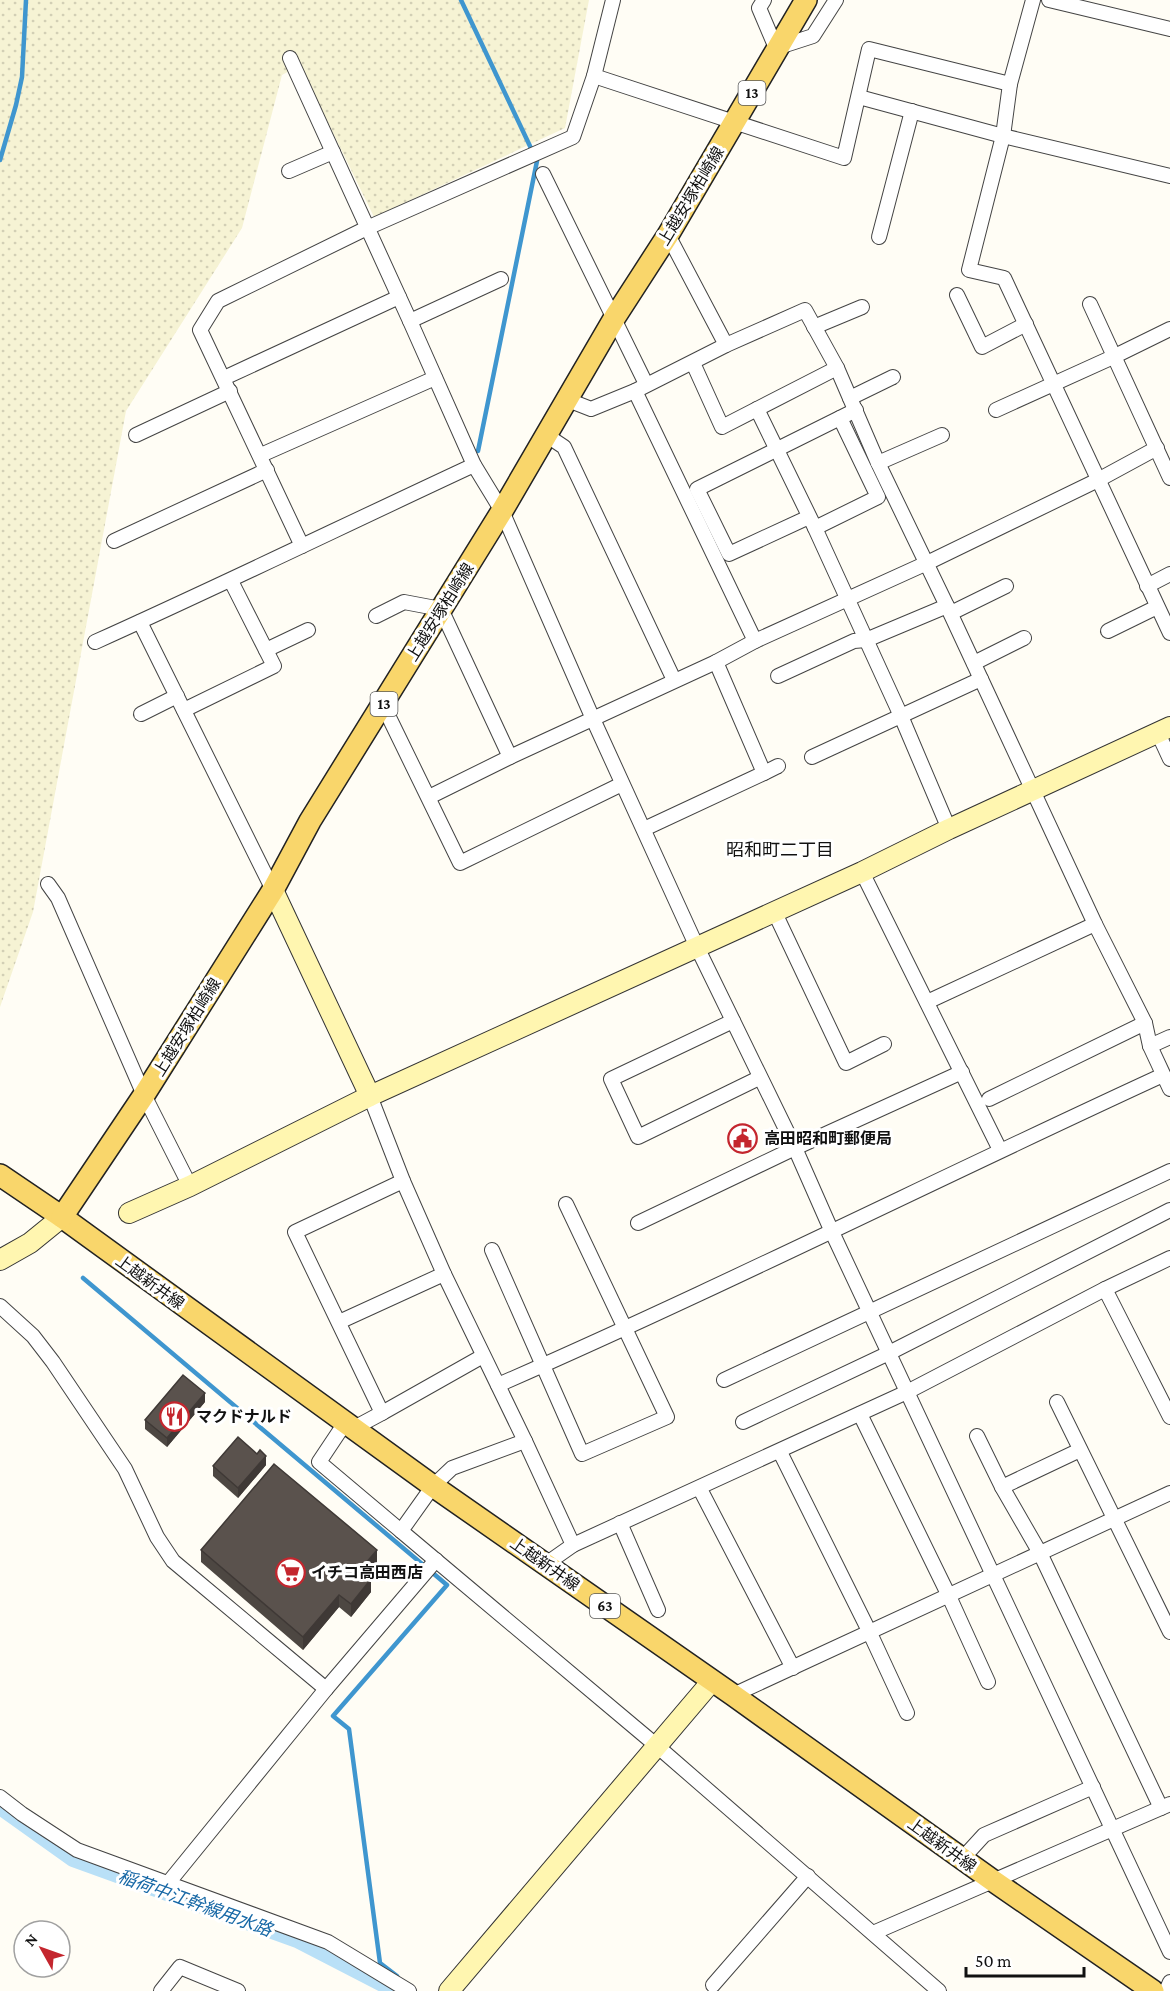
<svg xmlns="http://www.w3.org/2000/svg" width="1170" height="1991" font-family="'Crimson Pro','Noto Sans JP',serif">
  <defs>
    <pattern id="farmland-dots" width="8" height="8" patternUnits="userSpaceOnUse" patternTransform="scale(1.5)"><rect width="8" height="8" fill="#f6f3d4"/><path d="M2 2h.1M6 6h.1" fill="none" stroke="#d2cfb5" stroke-width="1.8" stroke-linecap="round"/></pattern>
  </defs>
  <rect width="100%" height="100%" fill="#fffdf5"/>
  <!-- farmland -->
  <polygon fill="url(#farmland-dots)" points="0,0 589,0 565,128 374,217 300,65 282,75 242,228 126,411 33,912 0,1007"/>
  <g fill="none" stroke-linecap="round" stroke-linejoin="round">
    <!-- stream -->
    <g stroke="#3f96cf" stroke-width="4.5">
      <polyline points="461,0 537,161 478,451"/>
      <polyline points="0,160 16,105 22,77 26,0"/>
      <polyline points="83,1278 447,1585 333,1716 349,1729 380,1963 397,1976"/>
    </g>
    <!-- canal -->
    <polyline stroke="#b9e0f7" stroke-width="16" points="0,1807 73,1859 297,1940 396,1991"/>
    <defs>
      <g id="street">
        <polyline points="764,0 759,8 776,48 813,36 836,0"/>
        <polyline points="1033,0 1010,84 1003,136 969,270 1004,278 1170,633"/>
        <polyline points="1049,0 1170,29"/>
        <polyline points="290,58 410,321 474,465 502,511 593,719 697,947 795,1148 832,1232 1170,1952"/>
        <polyline points="594,76 844,158 869,49 1010,84"/>
        <polyline points="859,97 1003,136 1170,176"/>
        <polyline points="289,171 333,152"/>
        <polyline points="543,174 646,384"/>
        <polyline points="668,235 726,345"/>
        <polyline points="879,237 912,111"/>
        <polyline points="957,295 982,347 1026,324"/>
        <polyline points="1090,304 1170,478"/>
        <polyline points="410,321 501,279"/>
        <polyline points="814,327 862,307"/>
        <polyline points="693,363 722,427 837,368"/>
        <polyline points="224,378 399,297"/>
        <polyline points="635,391 755,641"/>
        <polyline points="850,398 893,377"/>
        <polyline points="568,400 591,409 635,391 726,345 805,310 837,368 878,463 947,606 1095,924 1145,1023 1150,1046 1170,1089"/>
        <polyline points="757,409 815,528 901,716 949,829"/>
        <polyline points="996,410 1113,357 1170,329"/>
        <polyline points="136,435 230,391"/>
        <polyline points="546,435 564,447 674,680"/>
        <polyline points="261,455 435,378"/>
        <polyline points="878,463 942,435"/>
        <polyline points="809,517 729,554 697,489 856,410"/>
        <polyline points="815,528 878,497 840,418"/>
        <polyline points="114,541 267,470"/>
        <polyline points="302,546 200,330 218,301 367,228 573,137 594,76 613,0"/>
        <polyline points="1147,586 1170,574"/>
        <polyline points="951,613 1006,586"/>
        <polyline points="376,616 404,602 441,609 510,757"/>
        <polyline points="140,622 273,890"/>
        <polyline points="1108,631 1157,607"/>
        <path d="M 95,642 C 222,585 347,524 474,465"/>
        <polyline points="266,650 308,630"/>
        <polyline points="974,663 1024,638"/>
        <polyline points="778,676 854,641 866,640 947,606"/>
        <polyline points="383,705 460,863 622,784"/>
        <polyline points="184,710 274,666 231,581"/>
        <polyline points="141,714 177,696"/>
        <polyline points="1158,733 1170,759"/>
        <polyline points="812,757 981,679"/>
        <polyline points="764,773 778,766"/>
        <polyline points="429,797 510,757 716,662 755,641 927,563 1098,480 1157,448"/>
        <polyline points="644,829 764,773 716,662"/>
        <polyline points="862,872 1000,1150"/>
        <polyline points="48,884 58,898 144,1095 190,1186"/>
        <polyline points="774,911 846,1063 884,1044"/>
        <polyline points="927,1002 1095,924"/>
        <polyline points="733,1021 611,1079 638,1137 759,1078"/>
        <polyline points="1150,1046 1170,1037"/>
        <polyline points="370,1096 403,1181 444,1274 525,1441 573,1545 546,1564"/>
        <polyline points="989,1099 1145,1023"/>
        <polyline points="638,1223 795,1148 962,1072"/>
        <polyline points="492,1250 582,1454 667,1417 566,1204"/>
        <polyline points="1170,1258 1105,1289 1170,1417"/>
        <polyline points="0,1306 33,1336 53,1362 125,1469 157,1537 173,1561 326,1689"/>
        <polyline points="339,1322 444,1274"/>
        <polyline points="724,1380 1170,1171"/>
        <path d="M 498,1385 C 722,1287 941,1177 1163,1075"/>
        <polyline points="1057,1402 1170,1632"/>
        <polyline points="382,1413 483,1356"/>
        <polyline points="860,1414 948,1594 988,1682"/>
        <polyline points="743,1422 889,1353 1170,1210"/>
        <polyline points="345,1423 319,1462 401,1531"/>
        <polyline points="354,1428 382,1413 295,1232 403,1181"/>
        <polyline points="977,1436 1002,1487 1040,1553 1161,1808"/>
        <polyline points="525,1441 452,1468 433,1486 401,1531 657,1746 939,1991"/>
        <polyline points="780,1452 869,1631 907,1713"/>
        <polyline points="1002,1487 1080,1450"/>
        <polyline points="700,1489 793,1668"/>
        <polyline points="620,1523 658,1610"/>
        <polyline points="573,1545 907,1392 1105,1289"/>
        <polyline points="733,1695 1170,1493"/>
        <polyline points="0,1797 22,1814 77,1850 328,1942 409,1991"/>
        <polyline points="962,1859 984,1835 1093,1787"/>
        <polyline points="169,1882 326,1689 436,1560"/>
        <polyline points="873,1933 1170,1804"/>
        <polyline points="713,1985 808,1876"/>
        <polyline points="161,1991 180,1967 238,1991"/>
        <polyline points="1166,1991 1170,1982"/>
      </g>
      <g id="secondary">
        <polyline points="273,890 370,1096"/>
        <polyline points="129,1213 190,1186 370,1096 862,872 949,829 1170,727"/>
        <polyline points="0,1260 30,1243 62,1217"/>
        <polyline points="449,1991 712,1681"/>
      </g>
      <g id="primary">
        <polyline points="0,1175 62,1217 433,1486 733,1695 992,1880 1153,1991"/>
        <polyline points="62,1217 144,1095 273,890 310,821 502,511 615,317 668,235 806,0"/>
      </g>
    </defs>
    <!-- street casing -->
    <use href="#street" stroke="#444" stroke-width="16"/>
    <!-- secondary casing -->
    <use href="#secondary" stroke="#333" stroke-width="22"/>
    <!-- primary casing -->
    <use href="#primary" stroke="#222" stroke-width="24"/>
    <!-- street -->
    <use href="#street" stroke="#fff" stroke-width="14"/>
    <!-- secondary -->
    <use href="#secondary" stroke="#fff6b0" stroke-width="20"/>
    <!-- primary -->
    <use href="#primary" stroke="#f9d66b" stroke-width="21"/>
  </g>
  <!-- wall -->
  <g fill="#4d4742">
    <polygon points="205,1402 167,1447 145,1429 145,1420"/>
    <polygon points="266,1465 238,1498 213,1476 213,1466"/>
    <polygon points="201,1550 377,1562 366,1575 371,1592 351,1617 339,1607 303,1650 201,1562"/>
  </g>
  <!-- shaded-wall -->
  <g fill="#3f3936">
    <polygon points="205,1393 205,1402 167,1447 167,1438"/>
    <polygon points="266,1456 266,1465 238,1498 238,1488"/>
    <polygon points="377,1550 377,1562 360,1582 360,1570"/>
    <polygon points="371,1579 371,1592 351,1617 351,1604"/>
    <polygon points="339,1595 339,1607 303,1650 303,1637"/>
  </g>
  <!-- building -->
  <g fill="#5a524d" stroke="#3f3936" stroke-width="1.5">
    <polygon points="183,1375 205,1393 167,1438 145,1420"/>
    <polygon points="238,1437 257,1454 260,1450 266,1456 238,1488 213,1466"/>
    <polygon points="274,1464 377,1550 360,1570 371,1579 351,1604 339,1595 303,1637 201,1550"/>
  </g>
  <!-- icons -->
  <defs>
    <symbol id="civic-ring" viewBox="-11 -11 22 22"><circle r="9.5" fill="#fff" stroke="#c4262e" stroke-width="1.5"/><path d="M-.6-6.5H3V-4.5H.6V-3L4-1V1h2V6H-6V1h2V-1L-.6-3ZM-1.2 2.5V6h2.4V2.5Z" fill="#c4262e"/></symbol>
    <symbol id="restaurant-ring" viewBox="-11 -11 22 22"><circle r="9.5" fill="#fff" stroke="#c4262e" stroke-width="1.5"/><path d="M-5-6h1v4h1v-4h1v4h1v-4h1v5L-1.5 .5V6h-2V.5L-5-1ZM5-6V6H3V1.5H1.5Q1.5-4 5-6Z" fill="#c4262e"/></symbol>
    <symbol id="supermarket-ring" viewBox="-11 -11 22 22"><circle r="9.5" fill="#fff" stroke="#c4262e" stroke-width="1.5"/><path d="M-6-5.5h2.5l.6 2H6L4.5 2H-2.5L-4.4-4H-6ZM-1.5 3.2a1.3 1.3 0 1 0 .1 0ZM3 3.2a1.3 1.3 0 1 0 .1 0Z" fill="#c4262e"/></symbol>
  </defs>
  <g fill-rule="evenodd">
    <use href="#civic-ring" x="726" y="1122" width="33" height="33"/>
    <use href="#restaurant-ring" x="158" y="1400" width="33" height="33"/>
    <use href="#supermarket-ring" x="274" y="1556" width="33" height="33"/>
  </g>
  <g text-anchor="middle" dominant-baseline="central" stroke-width="6" stroke-linejoin="round" paint-order="stroke">
    <!-- shield labels -->
    <g fill="#fff" stroke="#585858" stroke-width="1.5">
      <rect x="738.5" y="81" width="27" height="24" rx="4.5"/>
      <rect x="370.5" y="692" width="27" height="24" rx="4.5"/>
      <rect x="590" y="1594" width="30" height="24" rx="4.5"/>
    </g>
    <g font-size="15" font-weight="bold" fill="#111">
      <text x="752" y="93">13</text>
      <text x="384" y="704">13</text>
      <text x="605" y="1606">63</text>
    </g>
    <!-- street labels -->
    <g font-size="16" fill="#111" stroke="#fff">
      <text transform="translate(691 196) rotate(-59)">上越安塚柏崎線</text>
      <text transform="translate(440 612) rotate(-58)">上越安塚柏崎線</text>
      <text transform="translate(187 1027) rotate(-58)">上越安塚柏崎線</text>
      <text transform="translate(150 1282) rotate(36)">上越新井線</text>
      <text transform="translate(545 1564) rotate(35)">上越新井線</text>
      <text transform="translate(942 1845) rotate(36)">上越新井線</text>
    </g>
    <!-- poi labels -->
    <g font-size="16" font-weight="bold" fill="#111" stroke="#fff" text-anchor="start">
      <text x="764" y="1138">高田昭和町郵便局</text>
      <text x="196" y="1416">マクドナルド</text>
      <text x="311" y="1572">イチコ高田西店</text>
    </g>
    <!-- neighbourhood labels -->
    <g font-size="18" fill="#111" stroke="#fff">
      <text x="780" y="850">昭和町二丁目</text>
    </g>
    <!-- water labels -->
    <g font-size="18" font-style="italic" fill="#1768a6" stroke="#fff">
      <text transform="translate(195 1903) rotate(20)">稲荷中江幹線用水路</text>
    </g>
  </g>
  <!-- north arrow -->
  <g transform="translate(42 1949) rotate(310)"><circle r="28" fill="#ffffff" stroke="#a0a0a0" stroke-width="1.5"/>
  <path d="M0-4.5L10 22L0 15L-10 22Z" fill="#c4262e"/>
  <text y="-9" font-size="16" font-weight="bold" text-anchor="middle" fill="#111111">N</text>
  </g>
  <!-- scale -->
  <path d="M966 1967v9h118v-9" fill="none" stroke="#111111" stroke-width="3"/>
  <text x="975" y="1967" font-size="18" fill="#111111" stroke="#ffffff" stroke-width="4.5" paint-order="stroke">50 m</text>
</svg>
